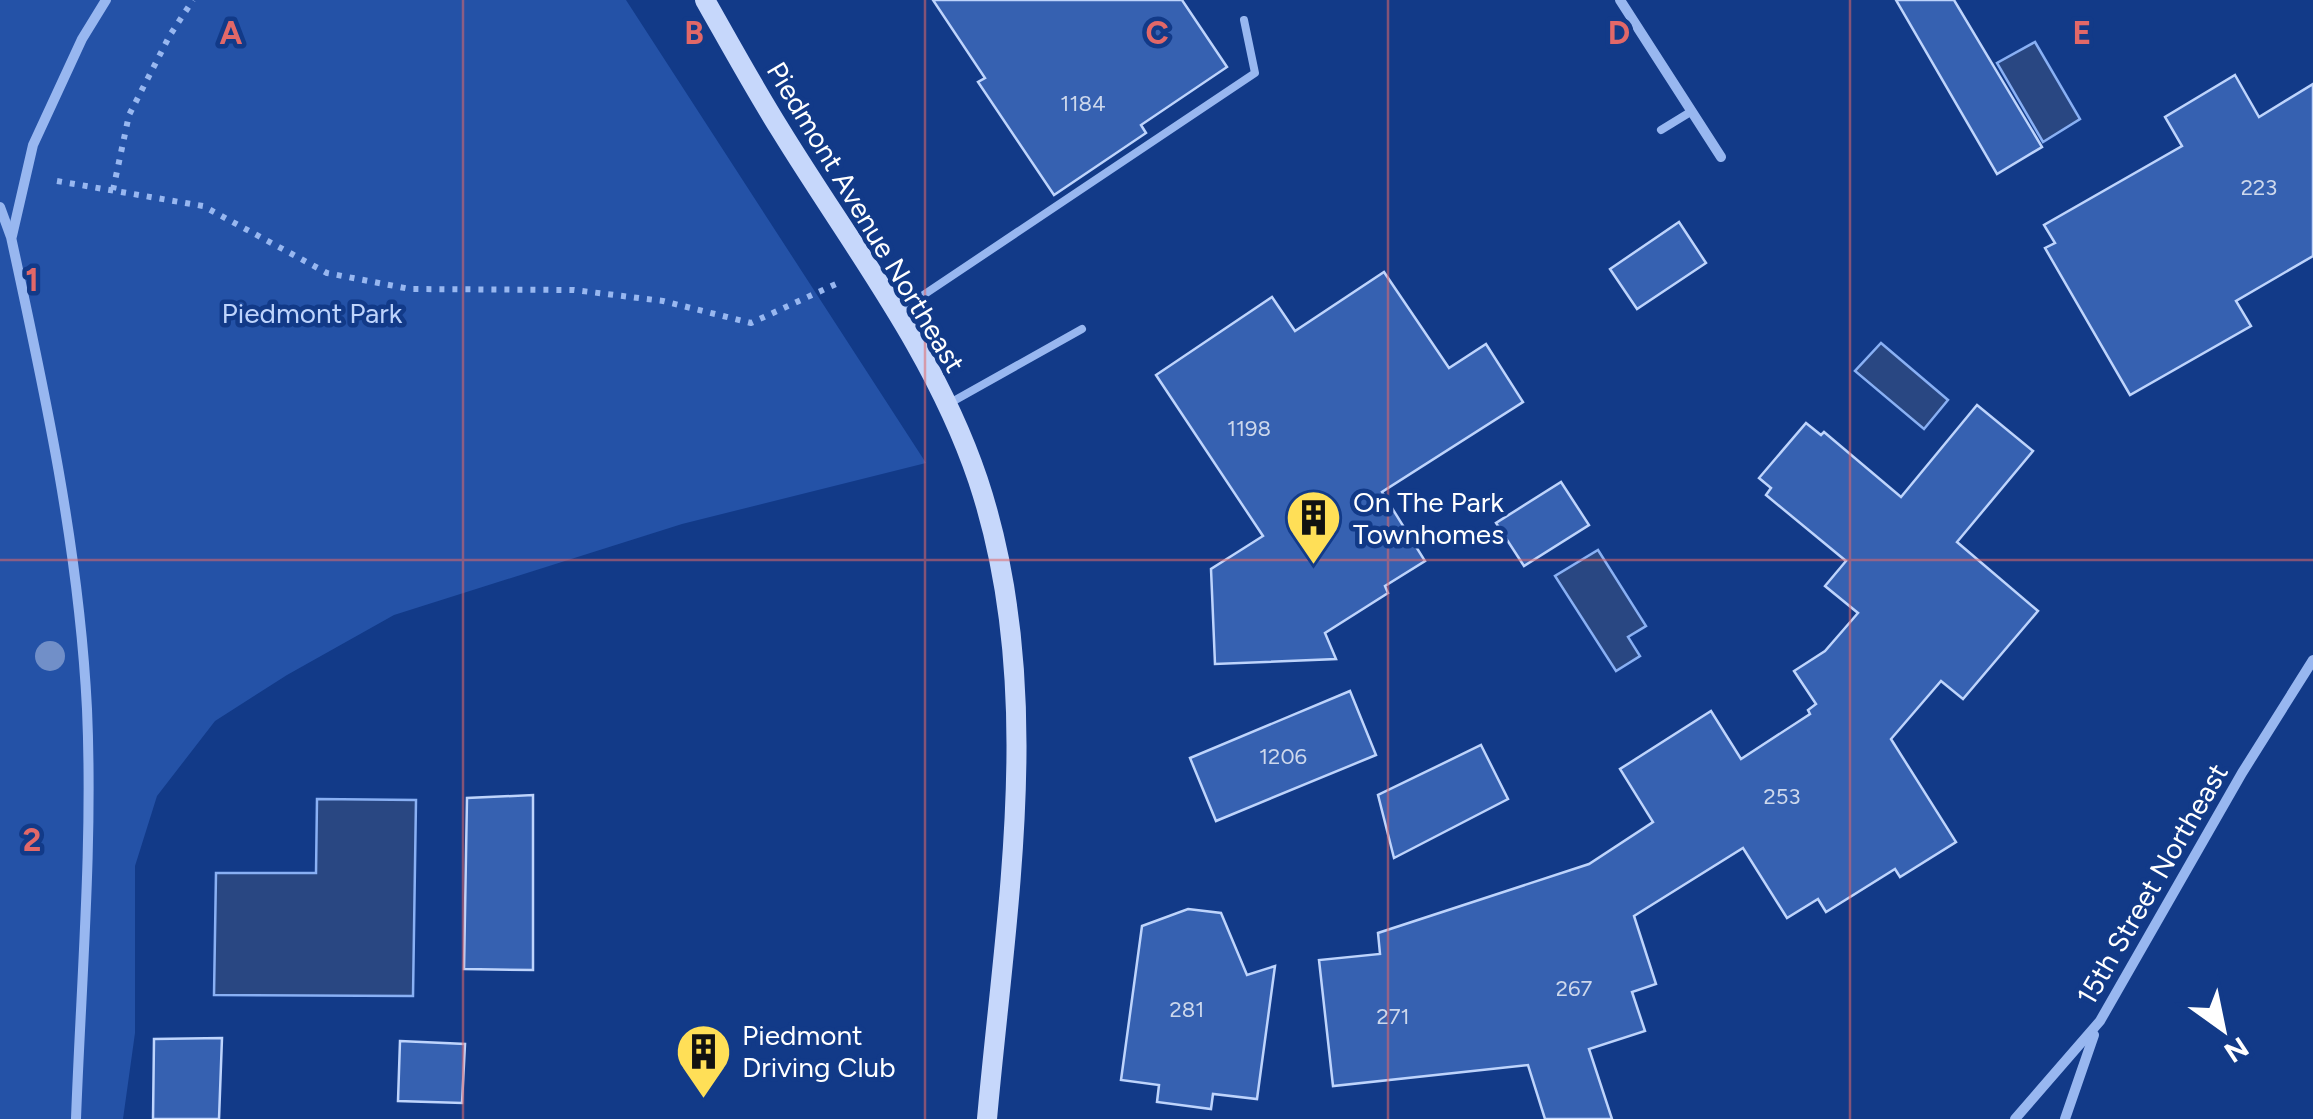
<svg xmlns="http://www.w3.org/2000/svg" width="2313" height="1119" font-family="Figtree,sans-serif">
  <rect width="100%" height="100%" fill="#123a88"/>
  <!-- green -->
  <polygon fill="#2452a7" points="0,0 626,0 926,463 682,524 394,615 287,675 215,721 157,796 135,866 135,1033 123,1119 0,1119"/>
  <!-- water -->
  <g fill="#294782" stroke="#89b0f4" stroke-width="2.5">
    <polygon points="2035,42 2080,119 2043,142 1997,63"/>
    <polygon points="1881,343 1948,400 1924,429 1855,371"/>
    <polygon points="1598,550 1646,626 1628,637 1640,656 1616,671 1555,576"/>
    <polygon points="317,799 416,800 413,996 214,995 216,873 316,873"/>
  </g>
  <!-- building -->
  <g fill="#3661b1" stroke="#bed4fc" stroke-width="2.5">
    <polygon points="933,0 1182,0 1227,67 1141,125 1146,133 1054,195 978,82 985,78"/>
    <polygon points="1896,0 1954,0 2042,147 1997,174"/>
    <polygon points="2235,75 2259,117 2313,84 2313,256 2236,301 2251,326 2130,395 2045,248 2055,243 2044,225 2182,146 2165,117"/>
    <polygon points="1679,222 1706,263 1637,309 1610,269"/>
    <polygon points="1384,272 1449,368 1486,344 1523,402 1382,492 1425,561 1385,586 1388,593 1325,633 1336,659 1215,664 1211,569 1263,536 1156,375 1272,297 1295,331"/>
    <polygon points="1977,405 2033,451 1957,542 2038,611 1963,699 1941,681 1891,739 1956,842 1900,877 1895,869 1826,912 1818,899 1787,918 1743,848 1634,916 1656,984 1632,992 1645,1031 1589,1049 1612,1119 1545,1119 1528,1065 1333,1086 1319,960 1380,954 1378,933 1589,864 1653,822 1620,769 1711,711 1741,759 1810,714 1808,710 1816,704 1794,671 1825,651 1858,613 1825,586 1846,561 1766,495 1771,488 1759,478 1806,423 1821,435 1824,432 1901,497"/>
    <polygon points="1561,482 1589,525 1524,566 1496,523"/>
    <polygon points="1350,691 1376,755 1216,821 1190,758"/>
    <polygon points="1481,745 1508,799 1394,858 1378,795"/>
    <polygon points="533,795 533,970 464,969 467,798"/>
    <polygon points="1188,909 1221,913 1247,975 1275,966 1257,1099 1213,1094 1211,1109 1157,1102 1159,1085 1121,1080 1142,926"/>
    <polygon points="222,1038 219,1119 153,1119 154,1039"/>
    <polygon points="400,1041 465,1044 462,1103 398,1101"/>
  </g>
  <g fill="none" stroke-linecap="round" stroke-linejoin="round">
    <!-- path -->
    <g stroke="#98b7f0" stroke-width="6" stroke-dasharray="5 8" stroke-linecap="butt">
      <polyline points="57,181 203,206 327,273 410,289 574,290 663,301 751,323 836,284"/>
      <polyline points="113,190 129,115 170,35 193,0"/>
    </g>
    <!-- lane -->
    <g stroke="#98b7f0" stroke-width="8">
      <polyline points="1661,130 1692,111"/>
      <polyline points="898,312 1255,73 1244,20"/>
      <polyline points="950,403 1082,329"/>
    </g>
    <!-- street -->
    <g stroke="#98b7f0" stroke-width="10">
      <polyline points="1620,0 1721,157"/>
      <path d="M 0,207 L 11,237 C 45,393 79,549 87,709 C 93,846 81,983 76,1119"/>
      <polyline points="12,236 33,145 82,39 106,0"/>
      <polyline points="2015,1119 2100,1021 2242,773 2313,660"/>
      <polyline points="2065,1119 2094,1035"/>
    </g>
    <!-- secondary -->
    <path stroke="#c6d7fb" stroke-width="20" d="M 705,0 C 730,44 754,88 781,131 C 851,245 935,352 978,480 C 1047,687 1006,907 987,1119"/>
  </g>
  <!-- trees -->
  <circle fill="#718fc8" cx="50" cy="656" r="15"/>
  <!-- grid -->
  <path fill="none" stroke="#e26868" stroke-width="2.5" stroke-opacity="0.55" d="M 463,0 L 463,1119M 925,0 L 925,1119M 1388,0 L 1388,1119M 1850,0 L 1850,1119M 0,560 L 2313,560"/>
  <!-- icons -->
  <defs>
    <symbol id="building-pin" viewBox="-11 -11 22 30"><path d="M0 17L-7.5 6A9.5 9.5 0 1 1 7.5 6Z" fill="#ffdf57" stroke="#123a88"/><path d="M-4-6H4V6H1V3H-1V6H-4ZM-2.5-4.3h1.7v1.8h-1.7ZM.8-4.3h1.7v1.8H.8ZM-2.5-1h1.7V.8h-1.7ZM.8-1h1.7V.8H.8Z" fill="#111"/></symbol>
  </defs>
  <g fill-rule="evenodd">
    <use href="#building-pin" x="1282" y="486" width="63" height="86"/>
    <use href="#building-pin" x="672" y="1020" width="63" height="86"/>
  </g>
  <g text-anchor="middle" dominant-baseline="central" stroke-width="9" stroke-linejoin="round" paint-order="stroke">
    <!-- number labels -->
    <g font-size="22" fill="#cdd8ec">
      <text x="1083" y="103">1184</text>
      <text x="2259" y="187">223</text>
      <text x="1249" y="428">1198</text>
      <text x="1283" y="756">1206</text>
      <text x="1782" y="796">253</text>
      <text x="1574" y="988">267</text>
      <text x="1187" y="1009">281</text>
      <text x="1393" y="1016">271</text>
    </g>
    <!-- street labels -->
    <g font-size="28" fill="#fff" stroke="#123a88">
      <text transform="translate(866 217) rotate(59)">Piedmont Avenue Northeast</text>
      <text transform="translate(2152 884) rotate(-60)">15th Street Northeast</text>
    </g>
    <!-- park labels -->
    <g font-size="28" fill="#bed4fc" stroke="#123a88">
      <text x="312" y="313">Piedmont Park</text>
    </g>
    <!-- poi labels -->
    <g font-size="28" fill="#fff" stroke="#123a88" text-anchor="start">
      <text x="1353" y="502">On The Park<tspan x="1353" dy="32">Townhomes</tspan></text>
      <text x="742" y="1035">Piedmont<tspan x="742" dy="32">Driving Club</tspan></text>
    </g>
  </g>
  <g font-size="32" text-anchor="middle" font-weight="bold" fill="#e26868" stroke="#123a88" stroke-width="9" stroke-linejoin="round" paint-order="stroke">
    <text x="231" y="44">A</text>
    <text x="694" y="44">B</text>
    <text x="1157" y="44">C</text>
    <text x="1619" y="44">D</text>
    <text x="2082" y="44">E</text>
    <text x="32" y="291">1</text>
    <text x="32" y="851">2</text>
  </g>
  <!-- north arrow -->
  <g transform="translate(2223 1029) rotate(147)" stroke="#123a88" stroke-width="8" paint-order="stroke">
  <path d="M0-8L18 38L0 25L-18 38Z" fill="#ffffff"/>
  <text y="-15" font-size="28" font-weight="bold" text-anchor="middle" fill="#ffffff">N</text>
  </g>
</svg>
